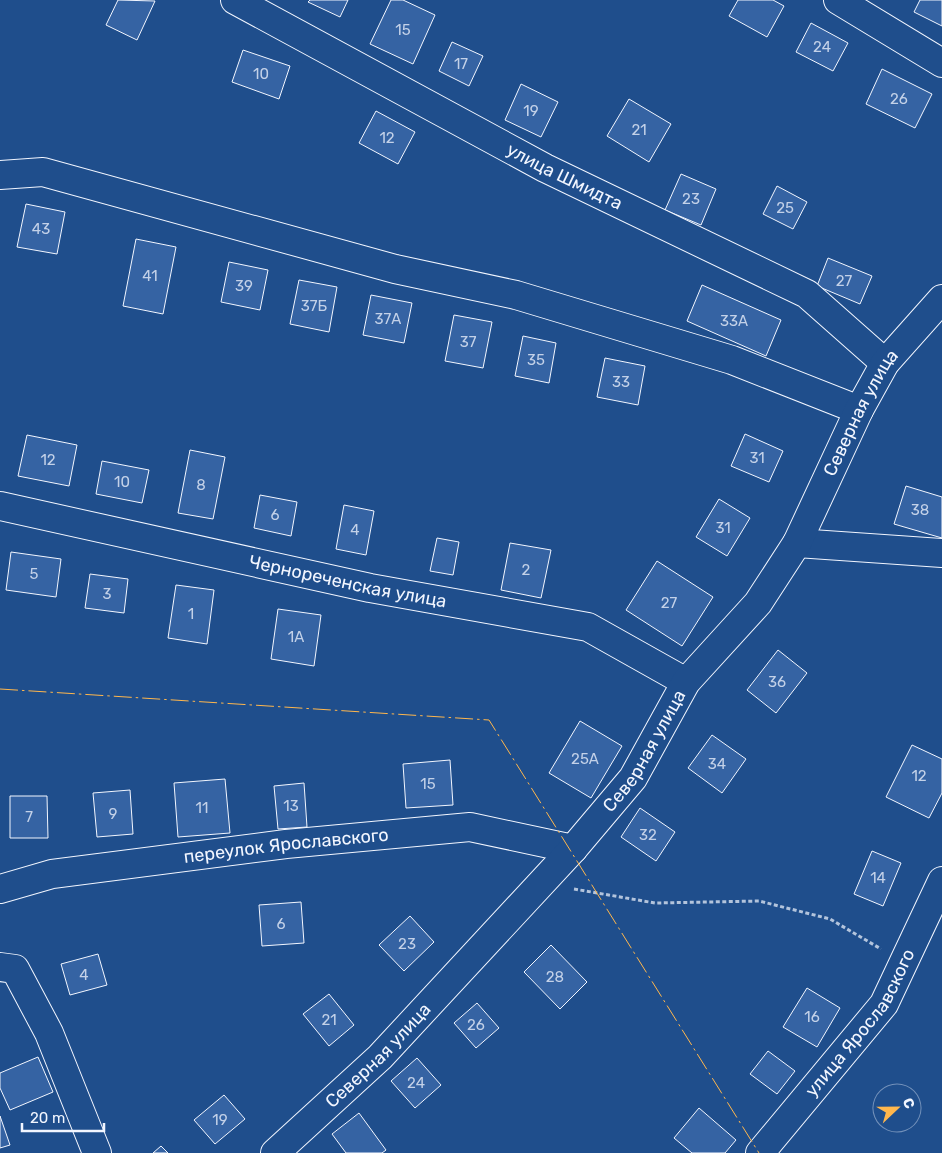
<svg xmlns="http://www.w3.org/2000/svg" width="942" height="1153" font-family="Rubik,sans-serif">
  <rect width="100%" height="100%" fill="#1f4e8c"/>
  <!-- building -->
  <g fill="#3563a3" stroke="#f2f6ff">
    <polygon points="118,0 155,1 137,40 106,25"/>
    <polygon points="310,0 348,0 340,17 308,2"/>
    <polygon points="391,0 403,0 435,15 413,64 370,44"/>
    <polygon points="738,0 773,0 784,6 767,37 729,16"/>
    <polygon points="920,0 942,0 942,26 914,12"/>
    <polygon points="811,23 848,43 833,71 796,52"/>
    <polygon points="452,42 483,56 469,86 439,71"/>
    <polygon points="243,50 290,66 279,99 232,82"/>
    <polygon points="882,69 932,94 915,128 866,104"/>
    <polygon points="521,84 558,102 541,137 505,120"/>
    <polygon points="629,99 671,124 649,162 607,136"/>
    <polygon points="376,111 415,132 398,164 359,143"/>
    <polygon points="681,174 716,189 701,225 665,210"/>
    <polygon points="777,186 807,202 793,229 763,214"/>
    <polygon points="26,204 65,212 57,254 17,247"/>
    <polygon points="136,239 176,247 163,314 123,306"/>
    <polygon points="828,258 872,276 860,304 817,286"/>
    <polygon points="229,262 268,270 260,310 221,302"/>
    <polygon points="299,280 337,287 329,332 290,324"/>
    <polygon points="702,285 781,320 766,356 687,321"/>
    <polygon points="371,295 412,303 404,343 363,335"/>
    <polygon points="454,315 492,322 483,368 445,361"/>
    <polygon points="523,336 556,343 549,383 515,376"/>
    <polygon points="605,358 645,366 638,405 597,397"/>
    <polygon points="745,434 783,451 769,482 731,466"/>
    <polygon points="27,435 77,445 69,486 18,476"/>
    <polygon points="190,450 225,457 213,519 178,513"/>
    <polygon points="102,461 149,470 142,503 96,494"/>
    <polygon points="906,486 942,497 942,538 894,524"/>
    <polygon points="260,495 297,502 291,536 254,528"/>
    <polygon points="719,499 750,518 727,556 696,537"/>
    <polygon points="344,505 374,511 366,555 336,549"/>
    <polygon points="437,538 459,542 453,575 430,571"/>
    <polygon points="510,543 551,550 541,598 501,590"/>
    <polygon points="11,552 61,559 56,597 6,590"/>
    <polygon points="657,561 713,597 682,646 626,610"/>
    <polygon points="90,574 128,579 124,613 85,608"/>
    <polygon points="176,585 214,590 207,644 168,638"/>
    <polygon points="278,609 321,615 314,666 271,659"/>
    <polygon points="778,650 807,673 776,713 747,690"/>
    <polygon points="580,721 622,746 591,798 549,773"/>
    <polygon points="712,735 746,759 722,793 688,768"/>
    <polygon points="912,745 942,759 942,793 929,818 886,797"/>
    <polygon points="450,760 453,805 406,808 403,764"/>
    <polygon points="225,779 230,833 178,837 174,783"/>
    <polygon points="304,783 307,827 278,829 274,786"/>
    <polygon points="130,790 133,834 97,837 93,793"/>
    <polygon points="10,796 47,796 48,838 10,838"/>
    <polygon points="640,808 675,832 656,861 621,837"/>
    <polygon points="872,851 901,863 883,906 854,894"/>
    <polygon points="301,902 304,943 262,946 259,905"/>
    <polygon points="410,916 434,942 404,971 379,945"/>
    <polygon points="551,945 587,982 560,1009 524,972"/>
    <polygon points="98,954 107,985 70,995 61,964"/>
    <polygon points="807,988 840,1008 817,1047 783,1027"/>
    <polygon points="329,994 354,1025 329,1046 303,1014"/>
    <polygon points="477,1003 499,1028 476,1048 454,1023"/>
    <polygon points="768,1051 795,1071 777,1094 750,1074"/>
    <polygon points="38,1057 53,1092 10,1110 0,1088 0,1073"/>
    <polygon points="417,1058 441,1085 415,1108 391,1081"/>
    <polygon points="224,1095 245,1119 215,1144 194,1120"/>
    <polygon points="699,1108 736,1140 725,1153 692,1153 674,1138"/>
    <polygon points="359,1113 386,1150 382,1153 346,1153 332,1134"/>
    <polygon points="0,1116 10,1145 0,1148"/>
    <polygon points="161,1146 168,1153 153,1153"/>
  </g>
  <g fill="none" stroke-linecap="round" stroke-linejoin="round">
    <defs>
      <g id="minor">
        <path id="s1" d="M 235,0 L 545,168 L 807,294 L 885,363"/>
        <polyline points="838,0 942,63"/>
        <polyline points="0,175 43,172 395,269 516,295 732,360 859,410"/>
        <path id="s2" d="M 0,506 L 370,588 L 588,627 L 686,682"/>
        <polyline points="797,543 942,553"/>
        <path id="s3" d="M 0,889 L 52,874 L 286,844 L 470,827 L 573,849"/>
        <polyline points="0,967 15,969 49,1033 97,1153"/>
        <path id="s4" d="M 275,1153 L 380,1057 L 573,849 L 633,778 L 686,682 L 758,603 L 797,543 L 859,410 L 885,363 L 942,299"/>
        <path id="s5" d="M 760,1153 L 884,1004 L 942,881"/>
      </g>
    </defs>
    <!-- minor casing -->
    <use href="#minor" stroke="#f2f6ff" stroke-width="30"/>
    <!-- path -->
    <polyline stroke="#b3c4dc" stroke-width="3" stroke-dasharray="4 2.5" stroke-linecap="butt" points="574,889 655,903 759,901 830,919 881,949"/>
    <!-- minor -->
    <use href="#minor" stroke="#1f4e8c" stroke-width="28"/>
    <!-- power -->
    <polyline stroke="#ffb74d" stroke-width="1" stroke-dasharray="18 4 2.5 4" stroke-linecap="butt" points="0,689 489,720 759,1153"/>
  </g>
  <g text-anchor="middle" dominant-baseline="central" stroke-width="4" stroke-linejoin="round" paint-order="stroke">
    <!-- number labels -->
    <g font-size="15" fill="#c3d1e8">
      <text x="403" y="30">15</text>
      <text x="822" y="47">24</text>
      <text x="461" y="64">17</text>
      <text x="261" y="74">10</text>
      <text x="899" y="99">26</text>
      <text x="531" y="111">19</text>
      <text x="639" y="130">21</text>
      <text x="387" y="138">12</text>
      <text x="691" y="199">23</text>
      <text x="785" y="208">25</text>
      <text x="41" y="229">43</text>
      <text x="150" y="276">41</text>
      <text x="844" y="281">27</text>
      <text x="244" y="286">39</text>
      <text x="314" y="306">37Б</text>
      <text x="388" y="319">37А</text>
      <text x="734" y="321">33А</text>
      <text x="468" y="342">37</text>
      <text x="536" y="360">35</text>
      <text x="621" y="382">33</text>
      <text x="757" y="458">31</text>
      <text x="48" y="460">12</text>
      <text x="122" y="482">10</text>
      <text x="201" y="485">8</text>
      <text x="920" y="510">38</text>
      <text x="275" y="515">6</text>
      <text x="723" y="528">31</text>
      <text x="355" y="530">4</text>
      <text x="526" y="570">2</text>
      <text x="34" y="574">5</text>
      <text x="107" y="594">3</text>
      <text x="669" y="603">27</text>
      <text x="191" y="614">1</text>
      <text x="296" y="637">1А</text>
      <text x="777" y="682">36</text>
      <text x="585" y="759">25А</text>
      <text x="717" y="764">34</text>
      <text x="919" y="776">12</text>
      <text x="428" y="784">15</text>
      <text x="291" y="806">13</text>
      <text x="202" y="808">11</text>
      <text x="113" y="814">9</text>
      <text x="29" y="817">7</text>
      <text x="648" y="835">32</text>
      <text x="878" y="878">14</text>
      <text x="281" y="924">6</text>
      <text x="407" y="944">23</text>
      <text x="84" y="975">4</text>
      <text x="555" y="977">28</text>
      <text x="812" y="1017">16</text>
      <text x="329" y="1020">21</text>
      <text x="476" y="1025">26</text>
      <text x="416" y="1083">24</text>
      <text x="220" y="1120">19</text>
    </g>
    <!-- street labels -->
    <g font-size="18" fill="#f2f6ff" stroke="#1f4e8c">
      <text stroke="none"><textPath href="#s1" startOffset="374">улица Шмидта</textPath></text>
      <text stroke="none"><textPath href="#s4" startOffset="952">Северная улица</textPath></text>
      <text stroke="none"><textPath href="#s2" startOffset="356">Чернореченская улица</textPath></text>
      <text stroke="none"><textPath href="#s4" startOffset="548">Северная улица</textPath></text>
      <text stroke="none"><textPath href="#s3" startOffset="290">переулок Ярославского</textPath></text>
      <text stroke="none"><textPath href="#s5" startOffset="165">улица Ярославского</textPath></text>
      <text stroke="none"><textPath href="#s4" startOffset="142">Северная улица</textPath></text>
    </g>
  </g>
  <!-- north arrow -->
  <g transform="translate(897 1108) rotate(68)"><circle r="24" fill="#1f4e8c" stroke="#7391ba"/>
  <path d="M0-4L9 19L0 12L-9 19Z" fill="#ffb74d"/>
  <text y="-8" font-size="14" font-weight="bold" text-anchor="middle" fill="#f2f6ff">С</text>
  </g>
  <!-- scale -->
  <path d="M22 1123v8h82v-8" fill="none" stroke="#f2f6ff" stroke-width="2.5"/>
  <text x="30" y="1123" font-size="15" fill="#f2f6ff" stroke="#1f4e8c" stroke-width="4" paint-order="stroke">20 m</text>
</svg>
